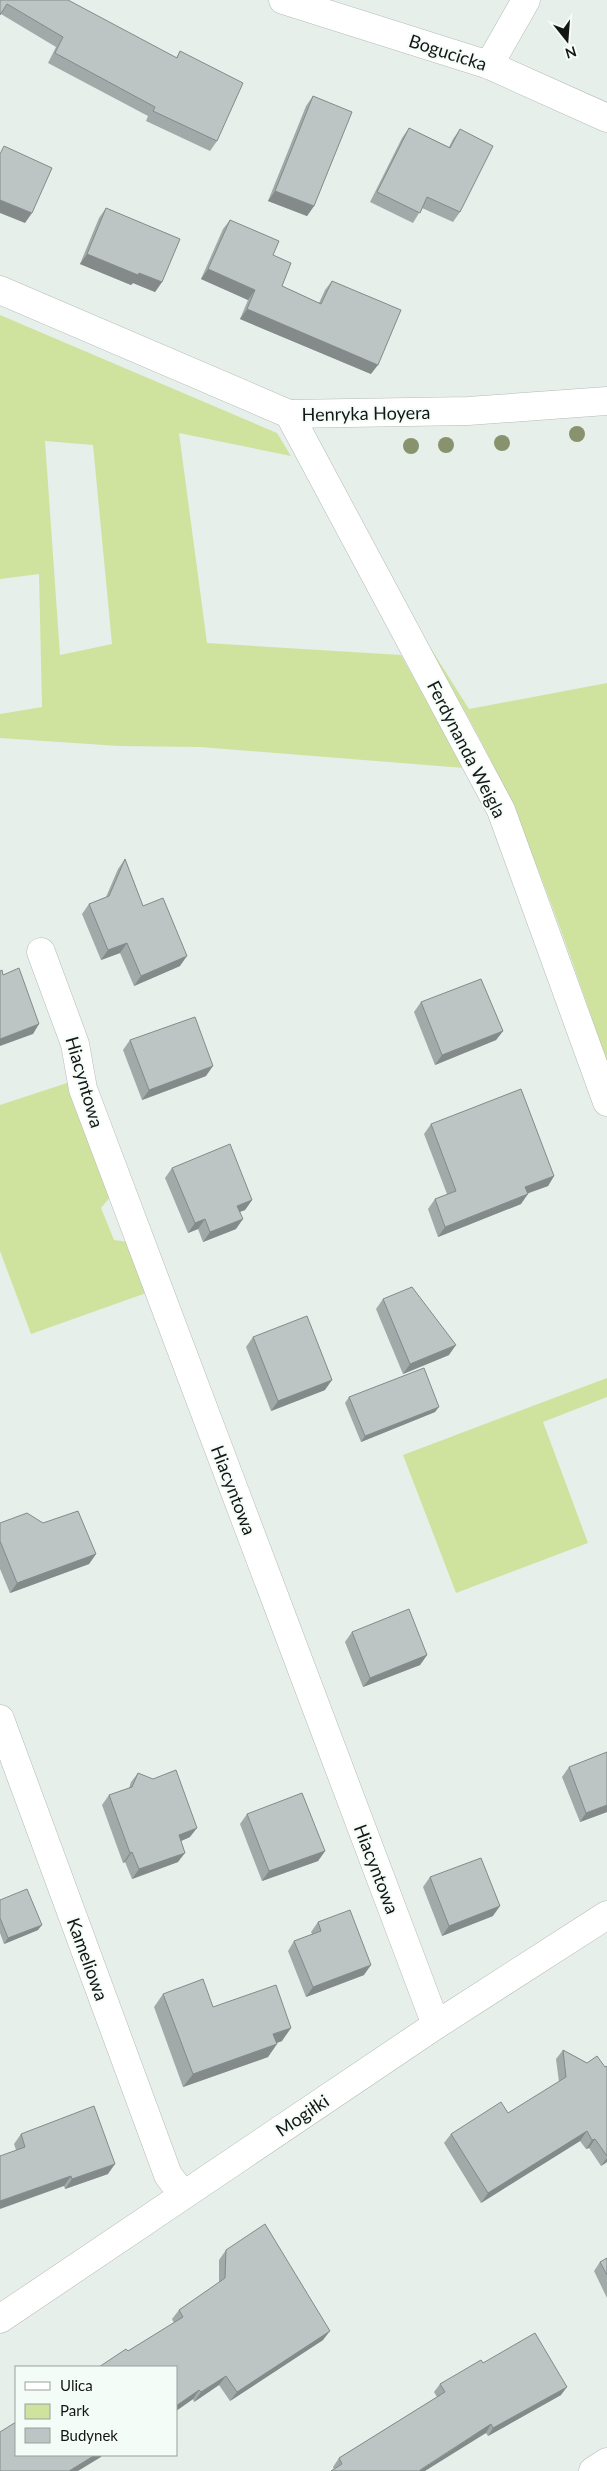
<svg xmlns="http://www.w3.org/2000/svg" width="607" height="2471" font-family="Lato,sans-serif">
  <rect width="100%" height="100%" fill="#e7efeb"/>
  <!-- green -->
  <g fill="#cfe39e" fill-rule="evenodd">
    <path d="M 0,315 L 277,433 L 291,456 L 179,433 L 207,643 L 401,655 L 464,768 L 200,747 L 119,746 L 0,738 L 0,714 L 42,707 L 39,574 L 0,579 ZM 45,441 L 93,445 L 112,644 L 60,655 Z"/>
    <path d="M 396,593 L 469,709 L 607,683 L 607,1062 C 572,961 538,858 491,761 C 463,704 428,649 396,593 Z"/>
    <polygon points="70,1082 111,1196 101,1208 114,1240 129,1242 149,1292 31,1334 0,1251 0,1105"/>
    <polygon points="607,1378 607,1397 543,1422 588,1543 456,1593 403,1455"/>
  </g>
  <g fill="none" stroke-linecap="round" stroke-linejoin="round">
    <defs>
      <g id="street">
        <polyline points="283,0 489,65 607,118"/>
        <polyline points="489,65 526,0"/>
        <polyline points="0,290 289,414 468,411 607,401"/>
        <polyline points="289,414 501,810 607,1102"/>
        <polyline points="41,952 75,1044 83,1089 436,2025"/>
        <polyline points="0,1719 168,2175 183,2195"/>
        <polyline points="0,2319 436,2025 607,1915"/>
        <polyline points="593,2471 607,2462"/>
      </g>
    </defs>
    <!-- street casing -->
    <use href="#street" stroke="#b4bbb7" stroke-width="29"/>
    <!-- street -->
    <use href="#street" stroke="#fff" stroke-width="28"/>
  </g>
  <!-- trees -->
  <g fill="#88936d">
    <circle cx="577" cy="434" r="8"/>
    <circle cx="502" cy="443" r="8"/>
    <circle cx="446" cy="445" r="8"/>
    <circle cx="411" cy="446" r="8"/>
  </g>
  <!-- wall -->
  <g fill="#a2a9a9">
    <polygon points="0,0 176,58 180,51 217,141 210,151 146,121 148,116 48,63 56,47 1,14"/>
    <polygon points="313,96 314,206 307,216 268,201 306,106"/>
    <polygon points="409,128 449,147 453,139 460,129 460,212 453,222 422,208 413,223 370,202 402,138"/>
    <polygon points="106,208 162,282 155,292 133,283 131,285 80,264 99,218"/>
    <polygon points="230,220 273,255 282,286 319,303 325,290 332,281 371,374 240,319 248,300 201,279 223,229"/>
    <polygon points="125,859 143,906 180,966 134,986 120,953 101,960 82,914 89,904 106,897 118,869"/>
    <polygon points="421,1002 503,1031 496,1040 435,1065 414,1012"/>
    <polygon points="130,1040 206,1076 142,1100 123,1050"/>
    <polygon points="431,1124 554,1176 548,1186 527,1193 521,1204 438,1237 428,1209 435,1199 447,1194 424,1134"/>
    <polygon points="172,1168 252,1200 245,1210 240,1212 236,1229 203,1242 198,1229 188,1233 165,1178"/>
    <polygon points="383,1299 449,1355 403,1374 376,1309"/>
    <polygon points="253,1337 325,1390 271,1411 246,1347"/>
    <polygon points="349,1397 435,1412 361,1442 345,1403"/>
    <polygon points="0,1523 43,1523 96,1554 89,1564 10,1593 0,1569"/>
    <polygon points="352,1632 427,1655 420,1665 363,1687 345,1642"/>
    <polygon points="569,1767 607,1812 580,1822 562,1777"/>
    <polygon points="138,1773 190,1837 181,1841 178,1862 132,1879 125,1862 123,1863 102,1805 109,1795 129,1788 131,1782"/>
    <polygon points="247,1814 325,1851 318,1861 262,1881 240,1824"/>
    <polygon points="430,1877 493,1916 442,1936 423,1887"/>
    <polygon points="0,1900 38,1930 4,1944 0,1933"/>
    <polygon points="318,1922 364,1975 306,1997 288,1951 294,1941 312,1934 311,1932"/>
    <polygon points="163,1994 213,2007 282,2041 277,2043 268,2057 183,2087 154,2007"/>
    <polygon points="563,2050 587,2063 605,2067 607,2066 607,2162 601,2166 589,2148 586,2149 580,2141 481,2203 444,2143 451,2134 508,2113 559,2082 556,2059"/>
    <polygon points="21,2134 108,2174 65,2189 64,2186 16,2150 14,2144"/>
    <polygon points="226,2250 323,2340 230,2401 219,2385 194,2402 193,2399 176,2411 176,2367 128,2351 174,2323 172,2319 179,2310 219,2283 219,2260"/>
    <polygon points="607,2258 607,2298 594,2271 600,2262"/>
    <polygon points="483,2363 561,2395 488,2436 486,2433 334,2469 333,2467 339,2458 437,2397 434,2392 440,2384"/>
  </g>
  <!-- shaded-wall -->
  <g fill="#848a89">
    <polygon points="275,191 314,206 307,216 268,201"/>
    <polygon points="0,200 32,213 25,223 0,213"/>
    <polygon points="87,254 139,273 162,282 155,292 133,283 131,285 80,264"/>
    <polygon points="208,269 255,290 248,300 201,279"/>
    <polygon points="247,309 378,365 371,374 240,319"/>
    <polygon points="127,943 120,953 101,960 108,950"/>
    <polygon points="187,956 180,966 134,986 141,976"/>
    <polygon points="39,1024 33,1034 0,1046 0,1039"/>
    <polygon points="503,1031 496,1040 435,1065 442,1055"/>
    <polygon points="213,1066 206,1076 142,1100 149,1090"/>
    <polygon points="554,1176 548,1186 518,1197 525,1187"/>
    <polygon points="528,1194 521,1204 438,1237 445,1227"/>
    <polygon points="252,1200 245,1210 230,1215 237,1206"/>
    <polygon points="205,1219 198,1229 188,1233 195,1223"/>
    <polygon points="243,1219 236,1229 203,1242 210,1232"/>
    <polygon points="456,1345 449,1355 403,1374 410,1364"/>
    <polygon points="332,1380 325,1390 271,1411 278,1401"/>
    <polygon points="439,1407 435,1412 361,1442 365,1436"/>
    <polygon points="96,1554 89,1564 10,1593 17,1583"/>
    <polygon points="427,1655 420,1665 363,1687 370,1678"/>
    <polygon points="607,1805 607,1812 580,1822 586,1813"/>
    <polygon points="197,1828 190,1837 172,1845 179,1835"/>
    <polygon points="325,1851 318,1861 262,1881 269,1871"/>
    <polygon points="132,1852 125,1862 123,1863 130,1853"/>
    <polygon points="185,1853 178,1862 132,1879 139,1869"/>
    <polygon points="500,1906 493,1916 442,1936 449,1926"/>
    <polygon points="42,1925 38,1930 4,1944 8,1938"/>
    <polygon points="371,1965 364,1975 306,1997 313,1987"/>
    <polygon points="291,2028 282,2041 264,2047 273,2034"/>
    <polygon points="277,2044 268,2057 183,2087 193,2074"/>
    <polygon points="587,2131 580,2141 481,2203 488,2193"/>
    <polygon points="595,2139 589,2148 586,2149 592,2140"/>
    <polygon points="607,2158 607,2162 601,2166"/>
    <polygon points="115,2164 108,2174 65,2189 72,2179"/>
    <polygon points="71,2176 64,2186 0,2209 0,2201"/>
    <polygon points="330,2331 323,2340 230,2401 237,2392"/>
    <polygon points="226,2376 219,2385 194,2402 201,2392"/>
    <polygon points="567,2387 561,2395 488,2436 493,2428"/>
    <polygon points="199,2390 193,2399 176,2411 176,2406"/>
    <polygon points="491,2424 486,2433 425,2471 419,2471"/>
    <polygon points="95,2455 102,2455 101,2457 78,2471 69,2471"/>
  </g>
  <!-- building -->
  <g fill="#bcc5c4" stroke="#848a89">
    <polygon points="0,0 68,0 177,58 180,51 243,83 217,141 153,111 155,107 55,53 63,37 7,4 0,15"/>
    <polygon points="313,96 352,112 314,206 275,191"/>
    <polygon points="409,128 450,148 460,129 493,146 460,212 427,197 420,213 377,192"/>
    <polygon points="4,146 52,168 32,213 0,200 0,154"/>
    <polygon points="106,208 180,239 162,282 139,273 138,275 87,254"/>
    <polygon points="230,220 279,241 273,255 291,263 282,286 321,304 332,281 401,310 378,365 247,309 255,290 208,269"/>
    <polygon points="125,859 143,906 163,898 187,956 141,976 127,943 108,950 89,904 109,896"/>
    <polygon points="19,968 39,1024 0,1039 0,971 2,970 3,975"/>
    <polygon points="481,979 503,1031 442,1055 421,1002"/>
    <polygon points="195,1017 213,1066 149,1090 130,1040"/>
    <polygon points="521,1089 554,1176 525,1187 528,1194 445,1227 435,1199 456,1191 431,1124"/>
    <polygon points="230,1144 252,1200 237,1206 243,1219 210,1232 205,1219 195,1223 172,1168"/>
    <polygon points="412,1287 456,1345 410,1364 383,1299"/>
    <polygon points="307,1316 332,1380 278,1401 253,1337"/>
    <polygon points="424,1368 439,1407 365,1436 349,1397"/>
    <polygon points="78,1511 96,1554 17,1583 0,1541 0,1523 27,1513 43,1523"/>
    <polygon points="409,1609 427,1655 370,1678 352,1632"/>
    <polygon points="607,1752 607,1805 586,1813 569,1767"/>
    <polygon points="176,1770 197,1828 179,1835 185,1853 139,1869 132,1852 130,1853 109,1795 132,1787 138,1773 153,1779"/>
    <polygon points="302,1793 325,1851 269,1871 247,1814"/>
    <polygon points="481,1858 500,1906 449,1926 430,1877"/>
    <polygon points="27,1889 42,1925 8,1938 0,1918 0,1900"/>
    <polygon points="350,1910 371,1965 313,1987 294,1941 321,1931 318,1922"/>
    <polygon points="203,1979 213,2007 276,1985 291,2028 273,2034 277,2044 193,2074 163,1994"/>
    <polygon points="563,2050 587,2063 597,2056 605,2067 607,2066 607,2156 595,2139 592,2140 587,2131 488,2193 451,2134 501,2102 508,2113 566,2077"/>
    <polygon points="94,2106 115,2164 72,2179 71,2176 0,2201 0,2156 25,2147 21,2134"/>
    <polygon points="265,2224 330,2331 237,2392 226,2376 201,2392 199,2390 176,2406 176,2367 99,2367 126,2349 128,2351 183,2317 179,2310 225,2278 226,2250"/>
    <polygon points="607,2258 607,2275 600,2262"/>
    <polygon points="535,2333 567,2387 493,2428 491,2424 420,2470 420,2471 331,2471 342,2464 339,2458 445,2392 440,2384 481,2360 483,2363"/>
    <polygon points="16,2422 16,2455 95,2455 69,2471 0,2471 0,2432"/>
  </g>
  <g text-anchor="middle" dominant-baseline="central" stroke-width="4" stroke-linejoin="round" paint-order="stroke">
    <!-- street labels -->
    <g font-size="18" fill="#141615" stroke="#f4fcf8">
      <text transform="translate(448 52) rotate(18)">Bogucicka</text>
      <text transform="translate(366 413) rotate(-1)">Henryka Hoyera</text>
      <text transform="translate(467 749) rotate(63)">Ferdynanda Weigla</text>
      <text transform="translate(85 1082) rotate(74)">Hiacyntowa</text>
      <text transform="translate(234 1490) rotate(69)">Hiacyntowa</text>
      <text transform="translate(377 1869) rotate(69)">Hiacyntowa</text>
      <text transform="translate(88 1959) rotate(70)">Kameliowa</text>
      <text transform="translate(302 2115) rotate(-34)">Mogiłki</text>
    </g>
  </g>
  <!-- legend -->
  <rect x="15" y="2366" width="162" height="90" fill="#f4fcf8" stroke="#9aa09d"/>
  <rect x="25" y="2382" width="25" height="8" fill="#ffffff" stroke="#9aa09d"/>
  <text x="60" y="2391" font-size="15" fill="#141615">Ulica</text>
  <rect x="25" y="2404" width="25" height="15" fill="#cfe39e" stroke="#9aa09d"/>
  <text x="60" y="2416" font-size="15" fill="#141615">Park</text>
  <rect x="25" y="2428" width="25" height="15" fill="#bcc5c4" stroke="#9aa09d"/>
  <text x="60" y="2441" font-size="15" fill="#141615">Budynek</text>
  <!-- north arrow -->
  <g transform="translate(567 40) rotate(163)" stroke="#f4fcf8" stroke-width="4" paint-order="stroke">
  <path d="M0-4L9 19L0 12L-9 19Z" fill="#141615"/>
  <text y="-8" font-size="14" font-weight="bold" text-anchor="middle" fill="#141615">N</text>
  </g>
</svg>
